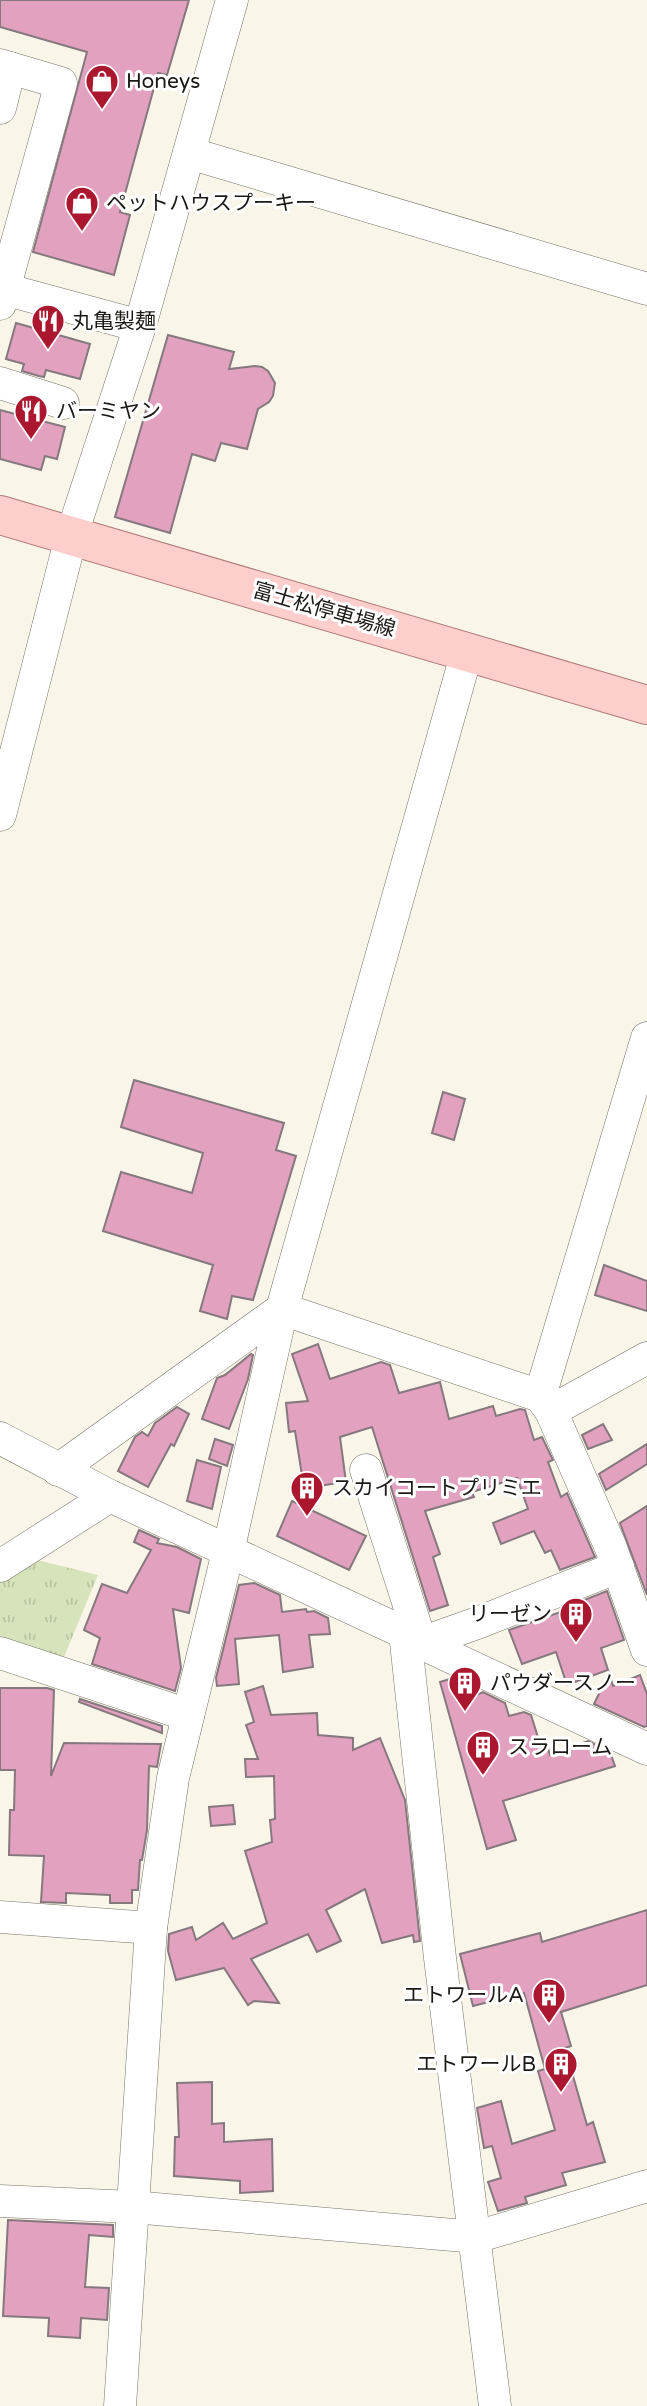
<svg xmlns="http://www.w3.org/2000/svg" width="647" height="2406" font-family="'Varela Round','Noto Sans JP',sans-serif">
  <defs>
    <pattern id="grass-tufts" width="24" height="20" patternUnits="userSpaceOnUse" patternTransform="scale(1.75)"><rect width="24" height="20" fill="#d7e4bb"/><path d="M3 7l-1-3M5 7V3M7 7l1-3M15 17l-1-3M17 17v-4M19 17l1-3" fill="none" stroke="#b8c3a0"/></pattern>
  </defs>
  <rect width="100%" height="100%" fill="#f9f5e8"/>
  <!-- grass -->
  <polygon fill="url(#grass-tufts)" points="33,1559 98,1575 61,1664 0,1643 0,1580"/>
  <!-- building -->
  <g fill="#e3a1c0" stroke="#85787e" stroke-width="2">
    <polygon points="0,0 189,0 167,75 158,73 120,212 130,215 114,275 33,252 87,52 0,27"/>
    <polygon points="16,323 90,344 80,379 46,370 44,377 39,376 22,371 24,364 6,359"/>
    <polygon points="168,335 234,352 229,369 255,366 262,367 268,371 275,383 273,396 269,402 258,409 247,449 221,443 215,461 192,454 170,533 115,517"/>
    <polygon points="0,410 65,427 57,459 45,456 41,470 0,459"/>
    <polygon points="134,1080 284,1123 276,1150 296,1156 253,1300 232,1296 227,1319 200,1311 213,1265 103,1231 121,1172 192,1193 203,1153 121,1127"/>
    <polygon points="443,1092 465,1099 454,1140 432,1133"/>
    <polygon points="604,1265 647,1281 647,1311 595,1295"/>
    <polygon points="318,1344 330,1379 381,1362 390,1365 399,1393 440,1382 449,1419 493,1406 496,1416 520,1409 525,1410 534,1440 542,1437 553,1460 548,1462 561,1497 567,1493 595,1557 560,1570 551,1550 545,1553 534,1531 501,1544 493,1523 528,1509 517,1478 472,1492 474,1497 425,1511 440,1554 433,1557 448,1605 430,1611 372,1427 340,1437 346,1482 304,1488 295,1431 289,1432 286,1403 308,1401 292,1354"/>
    <polygon points="251,1354 253,1355 248,1379 229,1429 202,1419 217,1378 225,1375"/>
    <polygon points="177,1407 189,1414 174,1446 171,1444 148,1487 118,1471 135,1437 142,1432 148,1436 155,1423"/>
    <polygon points="603,1424 612,1440 588,1449 582,1435"/>
    <polygon points="215,1439 233,1445 227,1466 209,1459"/>
    <polygon points="647,1444 647,1464 606,1490 599,1474"/>
    <polygon points="197,1460 221,1467 212,1509 187,1501"/>
    <polygon points="292,1501 366,1536 349,1570 277,1536"/>
    <polygon points="647,1506 647,1595 620,1523"/>
    <polygon points="139,1530 159,1539 157,1543 177,1547 201,1559 189,1613 173,1609 181,1668 175,1691 92,1664 100,1638 84,1630 102,1584 127,1593 151,1550 134,1542"/>
    <polygon points="254,1583 280,1595 282,1612 306,1609 307,1612 314,1611 328,1618 330,1634 309,1635 313,1667 283,1672 279,1635 235,1639 239,1684 217,1686 216,1678 239,1585"/>
    <polygon points="607,1591 624,1640 601,1648 608,1670 567,1685 556,1652 522,1664 509,1630 575,1607 574,1604"/>
    <polygon points="609,1673 613,1686 640,1675 647,1694 647,1726 644,1727 594,1704"/>
    <polygon points="453,1678 476,1689 477,1695 483,1692 505,1703 509,1716 524,1712 531,1715 541,1747 547,1745 550,1755 588,1741 610,1752 615,1766 503,1801 516,1840 487,1849 440,1682"/>
    <polygon points="263,1686 271,1715 317,1713 318,1735 353,1738 353,1750 380,1738 405,1800 420,1941 414,1942 413,1935 382,1943 365,1889 326,1910 341,1941 317,1952 308,1934 251,1959 279,2003 254,2001 248,2005 224,1968 176,1980 168,1951 169,1934 192,1927 196,1940 223,1923 233,1939 267,1923 245,1851 272,1842 270,1820 275,1819 274,1776 246,1777 245,1759 258,1759 246,1725 254,1722 245,1692"/>
    <polygon points="0,1688 47,1688 54,1690 51,1776 64,1743 161,1744 157,1767 149,1766 147,1830 142,1860 140,1860 138,1890 132,1890 132,1903 110,1903 110,1895 66,1893 66,1903 41,1902 44,1856 9,1855 10,1810 14,1810 15,1770 0,1770"/>
    <polygon points="80,1699 162,1726 162,1733 79,1702"/>
    <polygon points="233,1805 235,1824 211,1826 209,1807"/>
    <polygon points="647,1910 647,1985 561,2012 571,2046 565,2048 587,2125 593,2122 605,2162 562,2173 566,2185 525,2197 527,2203 498,2211 488,2182 501,2178 492,2146 484,2148 477,2108 501,2101 512,2144 555,2130 538,2071 545,2069 524,1993 473,2006 460,1954 540,1933 542,1942"/>
    <polygon points="212,2082 212,2124 224,2123 224,2142 272,2139 273,2191 240,2193 240,2181 174,2176 175,2137 179,2137 177,2083"/>
    <polygon points="8,2220 113,2225 113,2237 89,2235 85,2287 109,2288 107,2320 81,2318 80,2338 48,2336 49,2318 3,2316"/>
  </g>
  <g fill="none" stroke-linecap="round" stroke-linejoin="round">
    <defs>
      <g id="minor">
        <polyline points="0,65 61,83 0,304"/>
        <polyline points="0,108 10,68"/>
        <polyline points="189,153 647,289"/>
        <polyline points="0,288 140,326"/>
        <polyline points="0,383 63,403"/>
        <polyline points="0,815 71,537 140,326 232,0"/>
        <polyline points="282,1309 540,1396 551,1411 611,1548 647,1650"/>
        <polyline points="540,1396 647,1038"/>
        <polyline points="551,1411 647,1358"/>
        <polyline points="0,1438 110,1496 405,1633 421,1643 647,1749"/>
        <polyline points="58,1470 282,1309"/>
        <polyline points="366,1470 421,1643 480,1622 618,1567"/>
        <polyline points="0,1566 110,1496"/>
        <polyline points="405,1633 440,1958 495,2406"/>
        <polyline points="0,1653 188,1715"/>
        <polyline points="0,1917 151,1928"/>
        <polyline points="0,2201 133,2207 476,2237 647,2186"/>
        <polyline points="120,2406 151,1928 173,1778 228,1552 282,1309 467,652"/>
      </g>
      <polyline id="major" points="0,515 647,705"/>
    </defs>
    <!-- minor casing -->
    <use href="#minor" stroke="#767368" stroke-width="33"/>
    <!-- major casing -->
    <use href="#major" stroke="#af7977" stroke-width="40"/>
    <!-- minor -->
    <use href="#minor" stroke="#fff" stroke-width="32"/>
    <!-- major -->
    <use href="#major" stroke="#fececd" stroke-width="38"/>
  </g>
  <!-- icons -->
  <defs>
    <symbol id="shop-pin" viewBox="-11 -11 22 30"><path d="M0 17L-7.5 6A9.5 9.5 0 1 1 7.5 6Z" fill="#ac1730" stroke="#fff"/><path d="M-5-2.5h2.3a2.7 3.5 0 0 1 5.4 0H5L5.5 6h-11ZM-1.5-2.5h3a1.5 2.3 0 0 0-3 0Z" fill="#fff"/></symbol>
    <symbol id="restaurant-pin" viewBox="-11 -11 22 30"><path d="M0 17L-7.5 6A9.5 9.5 0 1 1 7.5 6Z" fill="#ac1730" stroke="#fff"/><path d="M-5-6h1v4h1v-4h1v4h1v-4h1v5L-1.5 .5V6h-2V.5L-5-1ZM5-6V6H3V1.5H1.5Q1.5-4 5-6Z" fill="#fff"/></symbol>
    <symbol id="building-pin" viewBox="-11 -11 22 30"><path d="M0 17L-7.5 6A9.5 9.5 0 1 1 7.5 6Z" fill="#ac1730" stroke="#fff"/><path d="M-4-6H4V6H1V3H-1V6H-4ZM-2.5-4.3h1.7v1.8h-1.7ZM.8-4.3h1.7v1.8H.8ZM-2.5-1h1.7V.8h-1.7ZM.8-1h1.7V.8H.8Z" fill="#fff"/></symbol>
  </defs>
  <g fill-rule="evenodd">
    <use href="#shop-pin" x="83" y="62" width="38" height="52"/>
    <use href="#shop-pin" x="63" y="184" width="38" height="52"/>
    <use href="#restaurant-pin" x="29" y="302" width="38" height="52"/>
    <use href="#restaurant-pin" x="12" y="392" width="38" height="52"/>
    <use href="#building-pin" x="288" y="1469" width="38" height="52"/>
    <use href="#building-pin" x="557" y="1595" width="38" height="52"/>
    <use href="#building-pin" x="446" y="1664" width="38" height="52"/>
    <use href="#building-pin" x="464" y="1728" width="38" height="52"/>
    <use href="#building-pin" x="530" y="1976" width="38" height="52"/>
    <use href="#building-pin" x="542" y="2045" width="38" height="52"/>
  </g>
  <g text-anchor="middle" dominant-baseline="central" stroke-width="6" stroke-linejoin="round" paint-order="stroke">
    <!-- poi labels -->
    <g font-size="21" fill="#1b1915" stroke="#fff" text-anchor="start">
      <text x="126" y="81">Honeys</text>
      <text x="106" y="203">ペットハウスプーキー</text>
      <text x="72" y="321">丸亀製麺</text>
      <text x="56" y="411">バーミヤン</text>
      <text x="332" y="1488">スカイコートプリミエ</text>
      <text x="552" y="1614" text-anchor="end">リーゼン</text>
      <text x="490" y="1683">パウダースノー</text>
      <text x="508" y="1747">スラローム</text>
      <text x="524" y="1995" text-anchor="end">エトワールA</text>
      <text x="536" y="2064" text-anchor="end">エトワールB</text>
    </g>
    <!-- street labels -->
    <g font-size="21" fill="#1b1915" stroke="#fff">
      <text transform="translate(324 610) rotate(16)">富士松停車場線</text>
    </g>
  </g>
</svg>
